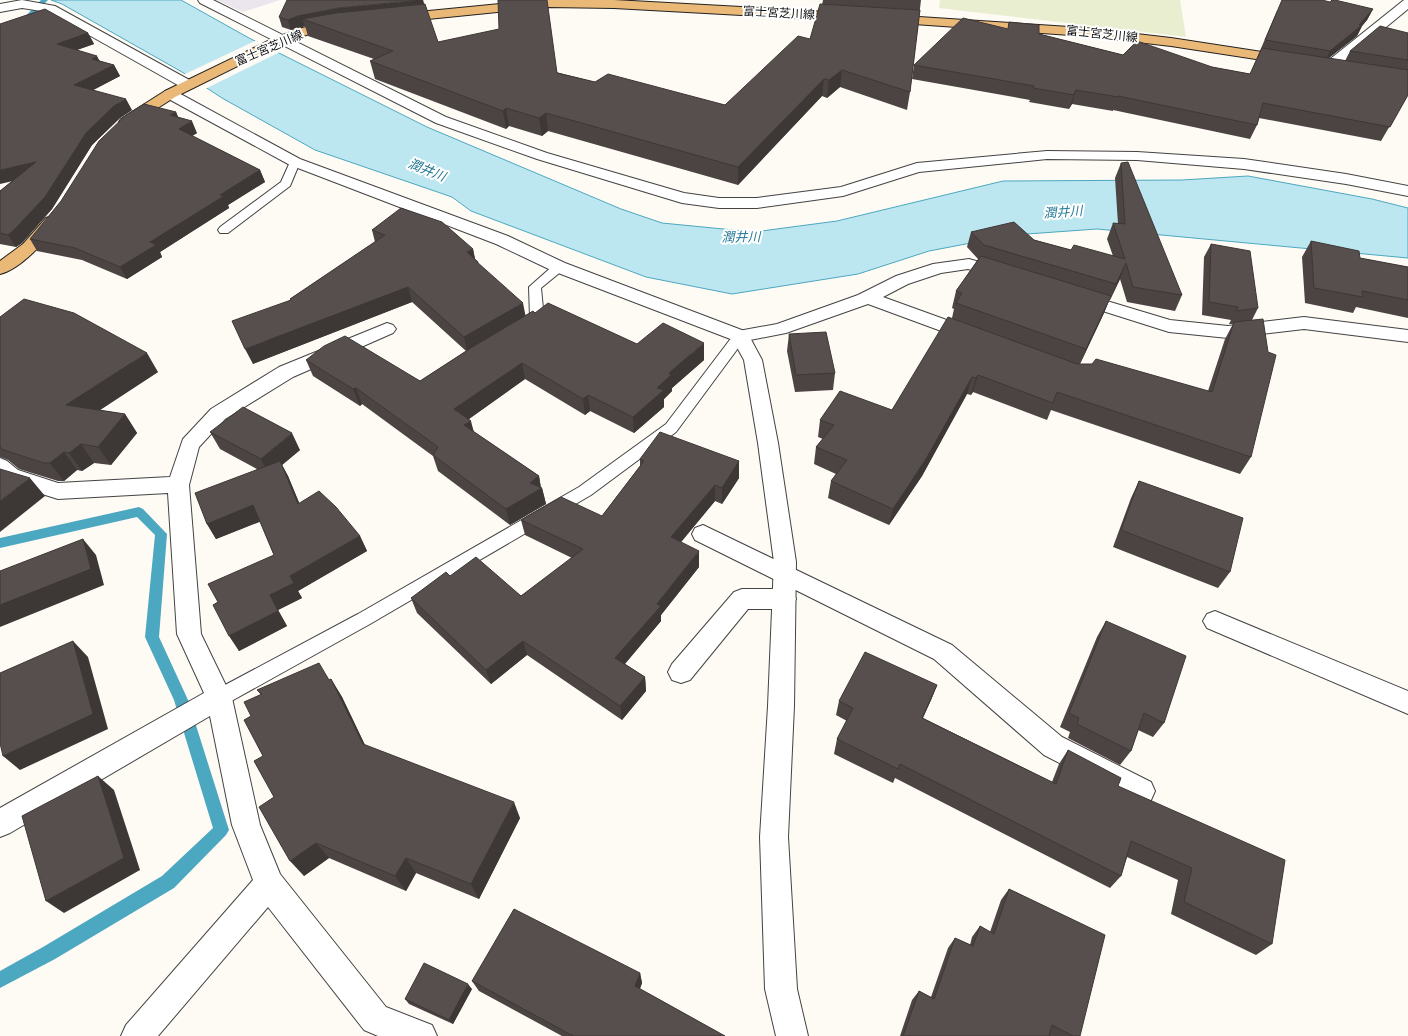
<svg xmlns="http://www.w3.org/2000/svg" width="1408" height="1036" font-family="'Times New Roman','Noto Sans JP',serif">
  <rect width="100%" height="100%" fill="#fefaf4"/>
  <!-- industrial -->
  <polygon fill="#ebe5ed" points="216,0 280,0 243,12"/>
  <!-- pitch -->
  <polygon fill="#e9eed1" points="940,0 1180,0 1186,37 939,8"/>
  <!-- water -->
  <polygon fill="#bde7f0" stroke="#4ca7c0" points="51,0 181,0 249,38 427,127 621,209 662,223 754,232 837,221 1003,181 1182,180 1248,176 1372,199 1408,208 1408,258 1097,229 1013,235 929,251 858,274 732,294 646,277 471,211 452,197 315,150 222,98 182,72 62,4"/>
  <!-- pier -->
  <polygon fill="#fefaf4" points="257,40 280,52 205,89 183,75"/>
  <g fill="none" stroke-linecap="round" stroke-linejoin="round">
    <!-- stream -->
    <g fill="#4ca7c0" fill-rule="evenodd">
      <polygon points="41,0 48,0 23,25 19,25 19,23"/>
      <polygon points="139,507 143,509 167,534 159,637 188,700 229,830 226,835 174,888 55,959 0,988 0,971 43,947 162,876 213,828 174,700 145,637 155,535 137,517 0,548 0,538"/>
    </g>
    <defs>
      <g id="service">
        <polygon points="295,159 300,162 290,186 228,233 220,233 218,230 220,227 281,182 290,162"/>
        <path d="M 559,263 L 563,264 L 565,267 L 563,270 L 541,288 L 544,319 C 539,326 528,331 520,329 L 518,326 L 520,323 L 530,317 L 529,287 L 555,264 Z"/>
        <polygon points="740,332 745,333 747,336 676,432 591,495 370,624 226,704 219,706 212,704 210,698 212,692 358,614 579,487 666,424 735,333"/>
      </g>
      <g id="minor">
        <polygon points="22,0 55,6 193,82 195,85 193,88 183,88 48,12 22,8 0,12 0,4"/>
        <polygon points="198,0 213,0 446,117 547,153 684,193 719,198 757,198 841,187 917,163 1047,151 1137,152 1244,159 1346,174 1408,186 1408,196 1346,184 1244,169 1137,160 1047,159 919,172 843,196 757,208 719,208 682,203 537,159 436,123 200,3"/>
        <polygon points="1404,0 1408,0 1408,9 1334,70 1324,70 1322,67 1324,64"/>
        <polygon points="969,259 1008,270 1011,274 1008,278 1002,279 968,269 941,273 908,284 883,297 977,331 979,335 977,339 970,341 963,339 868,304 786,333 740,342 733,340 731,336 733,332 777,324 858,295 896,276 933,264"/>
        <polygon points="1077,292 1170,320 1228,326 1304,317 1408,330 1408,342 1304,329 1228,338 1169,332 1071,301 1068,297 1071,293"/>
        <polygon points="387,323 393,325 396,329 393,333 293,377 225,419 199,447 189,485 201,634 232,698 260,825 280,874 386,1007 432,1025 437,1036 378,1036 364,1030 268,907 158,1036 121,1036 126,1025 253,880 232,825 210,716 10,833 0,837 0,808 204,693 177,634 168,493 58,499 4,482 0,478 0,458 7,461 18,470 58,483 170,477 183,439 211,409 279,367"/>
        <polygon points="703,525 952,645 1062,737 1151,782 1155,791 1151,800 1141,804 1131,800 1044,755 934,659 695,540 692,534 695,528"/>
        <polygon points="742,589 784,589 792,592 796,599 792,606 784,609 748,609 690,680 681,683 672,680 668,672 672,664 734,592"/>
        <polygon points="1215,611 1408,691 1408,714 1207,628 1203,621 1207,614"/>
      </g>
      <polygon id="tertiary" points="170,90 175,91 300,159 508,236 565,263 747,332 762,360 778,443 796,562 794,706 788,837 797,989 808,1036 776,1036 765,989 760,837 768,706 774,562 758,443 744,360 733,340 553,271 496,244 290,165 165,97 163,94 165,91"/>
      <g id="primary">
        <polygon points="541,0 614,0 847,13 851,14 853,17 851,20 847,21 614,8 547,7 398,22 394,21 392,18 394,15 398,14"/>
        <polygon points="889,15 1085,28 1171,38 1288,56 1293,57 1295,60 1293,63 1288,64 1171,46 1085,36 885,22 883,19 885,16"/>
        <polygon points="334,21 338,22 340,25 338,28 309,34 280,45 175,97 131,125 126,126 121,125 119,122 121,119 165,91 272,39 302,28"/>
        <path d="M 52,216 L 58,218 L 60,221 C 48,239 21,269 0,274 L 0,261 L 23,244 L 46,218 Z"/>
      </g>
    </defs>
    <!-- service casing -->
    <use href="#service" stroke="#434343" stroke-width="2"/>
    <!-- minor casing -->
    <use href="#minor" stroke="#434343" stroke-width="2"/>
    <!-- tertiary casing -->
    <use href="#tertiary" stroke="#434343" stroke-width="2"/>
    <!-- primary casing -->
    <use href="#primary" stroke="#212121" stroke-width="2"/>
    <!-- service -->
    <use href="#service" fill="#fff" fill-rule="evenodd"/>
    <!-- minor -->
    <use href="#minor" fill="#fff" fill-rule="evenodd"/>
    <!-- tertiary -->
    <use href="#tertiary" fill="#fff" fill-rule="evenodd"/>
    <!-- primary -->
    <use href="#primary" fill="#eab977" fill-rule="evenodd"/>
  </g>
  <!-- wall -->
  <g fill="#4b4442">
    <polygon points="423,0 424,4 438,42 595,82 725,105 810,39 822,5 823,0 921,0 910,92 907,110 840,87 827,98 822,96 738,185 548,131 542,136 509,126 506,129 375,79 370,61 374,59 308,36 305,26 291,30 282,27 279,17"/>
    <polygon points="1330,2 1373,9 1367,20 1362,26 1357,36 1329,58 1345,61 1350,51 1408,33 1408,95 1381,141 1259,118 1257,125 1250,139 1113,110 1113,111 1072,104 1069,109 1029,102 1030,100 912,79 914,65 1008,29 1009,22 1039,34 1123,55 1212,67 1250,74 1277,11"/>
    <polygon points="0,24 88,33 94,44 77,50 100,61 114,65 120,76 93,90 132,110 120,118 92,145 52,209 22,243 16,247 0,244 0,191 12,181"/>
    <polygon points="176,112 178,117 197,133 192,136 260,170 265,182 228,205 229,208 160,252 162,257 127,279 82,260 37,251 30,239"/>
    <polygon points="1121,163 1182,295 1175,311 1127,302 1120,279 1110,300 1109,300 1104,313 1080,364 1208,391 1225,339 1233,324 1229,324 1231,320 1202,315 1204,257 1211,244 1258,308 1252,320 1251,457 1240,474 1051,410 1047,420 973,392 971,395 967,394 922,476 889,525 828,498 831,481 836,474 814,464 816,447 823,439 818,437 820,420 892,410 952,318 954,309 952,308 956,291 978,259 967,247 971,232 1034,240 1071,250 1113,256 1107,239 1113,223 1118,224 1115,178"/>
    <polygon points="372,230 473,249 475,259 478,262 479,264 525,316 535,313 637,344 704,360 672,388 672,391 664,399 664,407 634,433 590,411 585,415 525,379 469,419 474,432 539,476 541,488 542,488 546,504 510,525 438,471 433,456 362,404 360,406 313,376 306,360 420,381 466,351 412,302 253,364 290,300 290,299 375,242"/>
    <polygon points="1311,241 1360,258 1408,267 1408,318 1356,307 1353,313 1305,303 1302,257"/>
    <polygon points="0,317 158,372 99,410 125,414 137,433 111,465 94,463 82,471 77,470 64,481 58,481 19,469 8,460 0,457"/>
    <polygon points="789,334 835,373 833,390 795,392 787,351"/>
    <polygon points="210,432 300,450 282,465 288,476 299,503 360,536 367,551 298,591 302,598 278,610 287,626 239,651 218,602 274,555 260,521 216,539 207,524 257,469 220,449"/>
    <polygon points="640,459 739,461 739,478 722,504 715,501 681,542 699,567 661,615 661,621 625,664 645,677 646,691 622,720 527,655 491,684 417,613 411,598 450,576 521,596 572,558 525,535 521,520 602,516 640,466"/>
    <polygon points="1139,481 1230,572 1218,588 1113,547 1131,498"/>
    <polygon points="1106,621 1164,723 1153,737 1138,730 1131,751 1120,765 1068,738 1070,732 1060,727 1097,637"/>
    <polygon points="331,679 342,697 365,745 520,818 479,899 416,873 406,891 329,858 304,876 274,797 263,756 251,716 261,695 257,690 329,680"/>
    <polygon points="937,685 931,700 923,718 1052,782 1059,764 1068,750 1118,786 1272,944 1256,955 1171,914 1178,880 1127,857 1121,876 1110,888 895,778 893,783 834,754 837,739 847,721 836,715 839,701"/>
    <polygon points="1009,889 1073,1036 900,1036 912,1000 919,991 931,997 948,948 955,938 970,945 972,937 980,926 990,932 1001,900"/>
    <polygon points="640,973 642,983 640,989 725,1036 562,1036 479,991 472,981"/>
    <polygon points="472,989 453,1024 409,1004 405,999"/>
  </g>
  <!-- shaded-wall -->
  <g fill="#3d3736">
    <polygon points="423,0 425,10 302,19 305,26 291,30 288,20 298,16 338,8"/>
    <polygon points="1373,9 1367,20 1362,26 1357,36 1325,61 1330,51 1359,25"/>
    <polygon points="88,33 94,44 62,55 57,44"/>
    <polygon points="97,56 103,67 92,59"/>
    <polygon points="114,65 120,76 80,97 74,85"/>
    <polygon points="842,70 840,87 827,98 829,80"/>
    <polygon points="824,79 822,96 738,185 738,167"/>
    <polygon points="1076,90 1072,104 1069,109 1074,95"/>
    <polygon points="126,99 132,110 120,118 92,145 52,209 22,243 16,247 8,235 86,133 114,106"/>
    <polygon points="506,108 509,126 506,129 503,111"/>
    <polygon points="176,112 181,124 170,115"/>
    <polygon points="546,113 548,131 542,136 539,118"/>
    <polygon points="192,121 197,133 184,141 179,129"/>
    <polygon points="36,162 43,174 0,184 0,170"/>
    <polygon points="260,170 265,182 228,205 229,208 160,252 162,257 127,279 120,267 150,242 220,195"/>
    <polygon points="473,249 476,264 467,252"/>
    <polygon points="1126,263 1120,279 1110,300 1116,284"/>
    <polygon points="408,287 412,302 253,364 245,349"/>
    <polygon points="1111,296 1104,313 1079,366 1086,349"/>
    <polygon points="523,303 526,318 467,352 464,337"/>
    <polygon points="704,343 704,360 672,388 672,391 664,399 664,407 634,433 633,417 669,373"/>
    <polygon points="147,353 158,372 79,424 66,405"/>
    <polygon points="522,363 525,379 459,426 454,409"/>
    <polygon points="978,375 973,392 971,395 976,378"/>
    <polygon points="972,377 967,394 922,476 889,525 893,509"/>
    <polygon points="356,388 362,404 360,406 353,389"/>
    <polygon points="588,395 590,411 585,415 583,399"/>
    <polygon points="125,414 137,433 111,465 98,447"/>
    <polygon points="471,421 475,437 464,425"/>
    <polygon points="292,433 300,450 282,465 288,476 306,519 269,476 261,459"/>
    <polygon points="81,444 94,463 82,471 69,453"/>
    <polygon points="64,452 77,470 64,481 50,463"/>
    <polygon points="739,461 739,478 722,504 722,488"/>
    <polygon points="539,476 541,489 542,488 546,504 510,525 506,509 530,483"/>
    <polygon points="30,478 45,496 0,532 0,501"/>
    <polygon points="715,485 715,501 672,553 671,537"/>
    <polygon points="253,505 262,521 216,539 207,524"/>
    <polygon points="360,536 367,551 298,591 302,598 278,610 287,626 239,651 229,636 270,595 290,576"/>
    <polygon points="83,539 96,555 104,585 0,627 0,605"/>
    <polygon points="699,551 699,567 661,615 661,621 617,673 615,658 657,604"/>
    <polygon points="73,641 88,657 108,729 20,770 3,756"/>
    <polygon points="523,641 527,655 491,684 486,670"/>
    <polygon points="645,677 646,691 622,720 620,706"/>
    <polygon points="331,679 342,697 373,762 363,744"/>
    <polygon points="937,685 931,700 916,732 922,718"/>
    <polygon points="98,776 114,790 140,870 64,913 46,901"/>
    <polygon points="514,802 520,818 479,899 471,884"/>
    <polygon points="316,843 329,858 304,876 290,861"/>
    <polygon points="406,858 416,873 406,891 395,876"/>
    <polygon points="640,973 642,983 637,995 635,986"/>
    <polygon points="468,984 472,989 453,1024 449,1020"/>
  </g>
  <!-- building -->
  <g fill="#574f4d" stroke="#3d3736">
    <polygon points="287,0 422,0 338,8 298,16 288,20 279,17"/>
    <polygon points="498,0 547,0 557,73 595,82 608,74 725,105 798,36 810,39 820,4 920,10 910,92 842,70 829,80 824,79 738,167 546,113 539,118 506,108 503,111 370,61 393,51 302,19 336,13 425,4 438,42 499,29"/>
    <polygon points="1282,0 1322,0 1330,2 1332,0 1335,0 1373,9 1359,25 1362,25 1330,51 1265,40"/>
    <polygon points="45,9 88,33 57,44 97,56 92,59 114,65 74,85 126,99 114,106 86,133 45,197 14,230 8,235 0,233 0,191 36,162 0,170 0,24"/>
    <polygon points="963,18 1008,29 1009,22 1039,25 1039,34 1123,55 1137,41 1212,67 1250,74 1262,48 1408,70 1408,95 1390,127 1263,103 1257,125 1118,96 1118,97 1076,90 1074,95 1033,88 1034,86 914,65"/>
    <polygon points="1380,26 1408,33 1408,60 1350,51"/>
    <polygon points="144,104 176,112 170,115 192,121 179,129 260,170 220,195 224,196 150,242 156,245 120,267 75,248 30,239 61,201 99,141 126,115"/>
    <polygon points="1128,162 1182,295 1133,287 1126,263 1116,284 984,245 971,232 1014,222 1034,240 1071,250 1074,245 1125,259 1113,223 1125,224 1121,163"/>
    <polygon points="401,208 442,222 473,249 467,252 478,262 477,262 523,303 464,337 408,287 245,349 232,321 291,300 290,299 385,235 372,230"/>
    <polygon points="1311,241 1359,251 1360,258 1408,267 1408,300 1362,291 1363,297 1314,288"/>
    <polygon points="1211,244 1250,251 1258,308 1236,311 1238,307 1209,302"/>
    <polygon points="981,256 1111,296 1086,349 956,303 962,293 956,291"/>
    <polygon points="24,299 74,313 147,353 66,405 125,414 98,447 81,444 69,453 64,452 50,463 44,463 4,450 0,447 0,317"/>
    <polygon points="548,303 637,344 663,323 704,343 669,373 671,375 657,388 664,390 633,417 588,395 583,399 522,363 454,409 471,421 464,425 539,476 530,483 542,488 506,509 433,455 438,447 356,388 353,389 306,360 324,346 345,336 420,381 474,346 533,311 535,313"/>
    <polygon points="948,317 1077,364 1092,364 1096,359 1212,392 1234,322 1263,319 1268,352 1276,355 1251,457 1057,392 1053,403 978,375 976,378 972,377 926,459 893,509 831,481 847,460 816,447 834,425 820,420 840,391 892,410"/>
    <polygon points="826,332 835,373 796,375 789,334"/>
    <polygon points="243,407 292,433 261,459 210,432"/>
    <polygon points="660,432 739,461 722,488 715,485 671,537 699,551 657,604 661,606 615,658 645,677 620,706 523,641 486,670 411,598 446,572 450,576 476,557 521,596 583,549 521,520 561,497 602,516 644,461 640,459"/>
    <polygon points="280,461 298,504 319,491 336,507 360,536 290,576 294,583 270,595 278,611 229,636 213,605 218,602 208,584 274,555 253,505 207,524 195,493"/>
    <polygon points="0,469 30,478 0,501"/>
    <polygon points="1139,481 1243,518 1230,572 1121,530"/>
    <polygon points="83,539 91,569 0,605 0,571"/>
    <polygon points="1106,621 1186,656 1164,723 1144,713 1131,751 1077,724 1079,718 1069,713"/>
    <polygon points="73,641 93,714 3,756 0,743 0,673"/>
    <polygon points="865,652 937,685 922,718 1056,784 1068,750 1121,778 1118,786 1285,860 1272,944 1184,902 1192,868 1131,841 1121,876 900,764 898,769 837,739 853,708 839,701"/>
    <polygon points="319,663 329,680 331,679 363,744 514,802 471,884 406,858 395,876 316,843 290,861 259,807 274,797 254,761 263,756 244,720 251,716 244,702 262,694 257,690"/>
    <polygon points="98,776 124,858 46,901 22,816"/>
    <polygon points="1009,889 1105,935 1080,1036 1073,1036 1052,1025 1049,1036 903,1036 919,991 934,999 955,938 973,946 980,926 994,934"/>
    <polygon points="514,909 640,973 635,986 725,1036 573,1036 472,981"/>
    <polygon points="424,963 468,984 449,1020 405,999"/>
  </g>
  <g text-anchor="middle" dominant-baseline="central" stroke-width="4" stroke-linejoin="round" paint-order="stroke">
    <!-- far-street labels -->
    <g font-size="12" fill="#101010" stroke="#fff">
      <text transform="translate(779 13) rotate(3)">富士宮芝川線</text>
      <text transform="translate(1102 34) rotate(6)">富士宮芝川線</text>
      <text transform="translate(269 48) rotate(-23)">富士宮芝川線</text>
    </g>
    <!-- far-water labels -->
    <g font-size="13" font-style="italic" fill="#257995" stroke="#fff">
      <text transform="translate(427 170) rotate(22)">潤井川</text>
      <text transform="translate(1063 212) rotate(-4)">潤井川</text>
      <text transform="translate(741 237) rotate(-1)">潤井川</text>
    </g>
  </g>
</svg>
